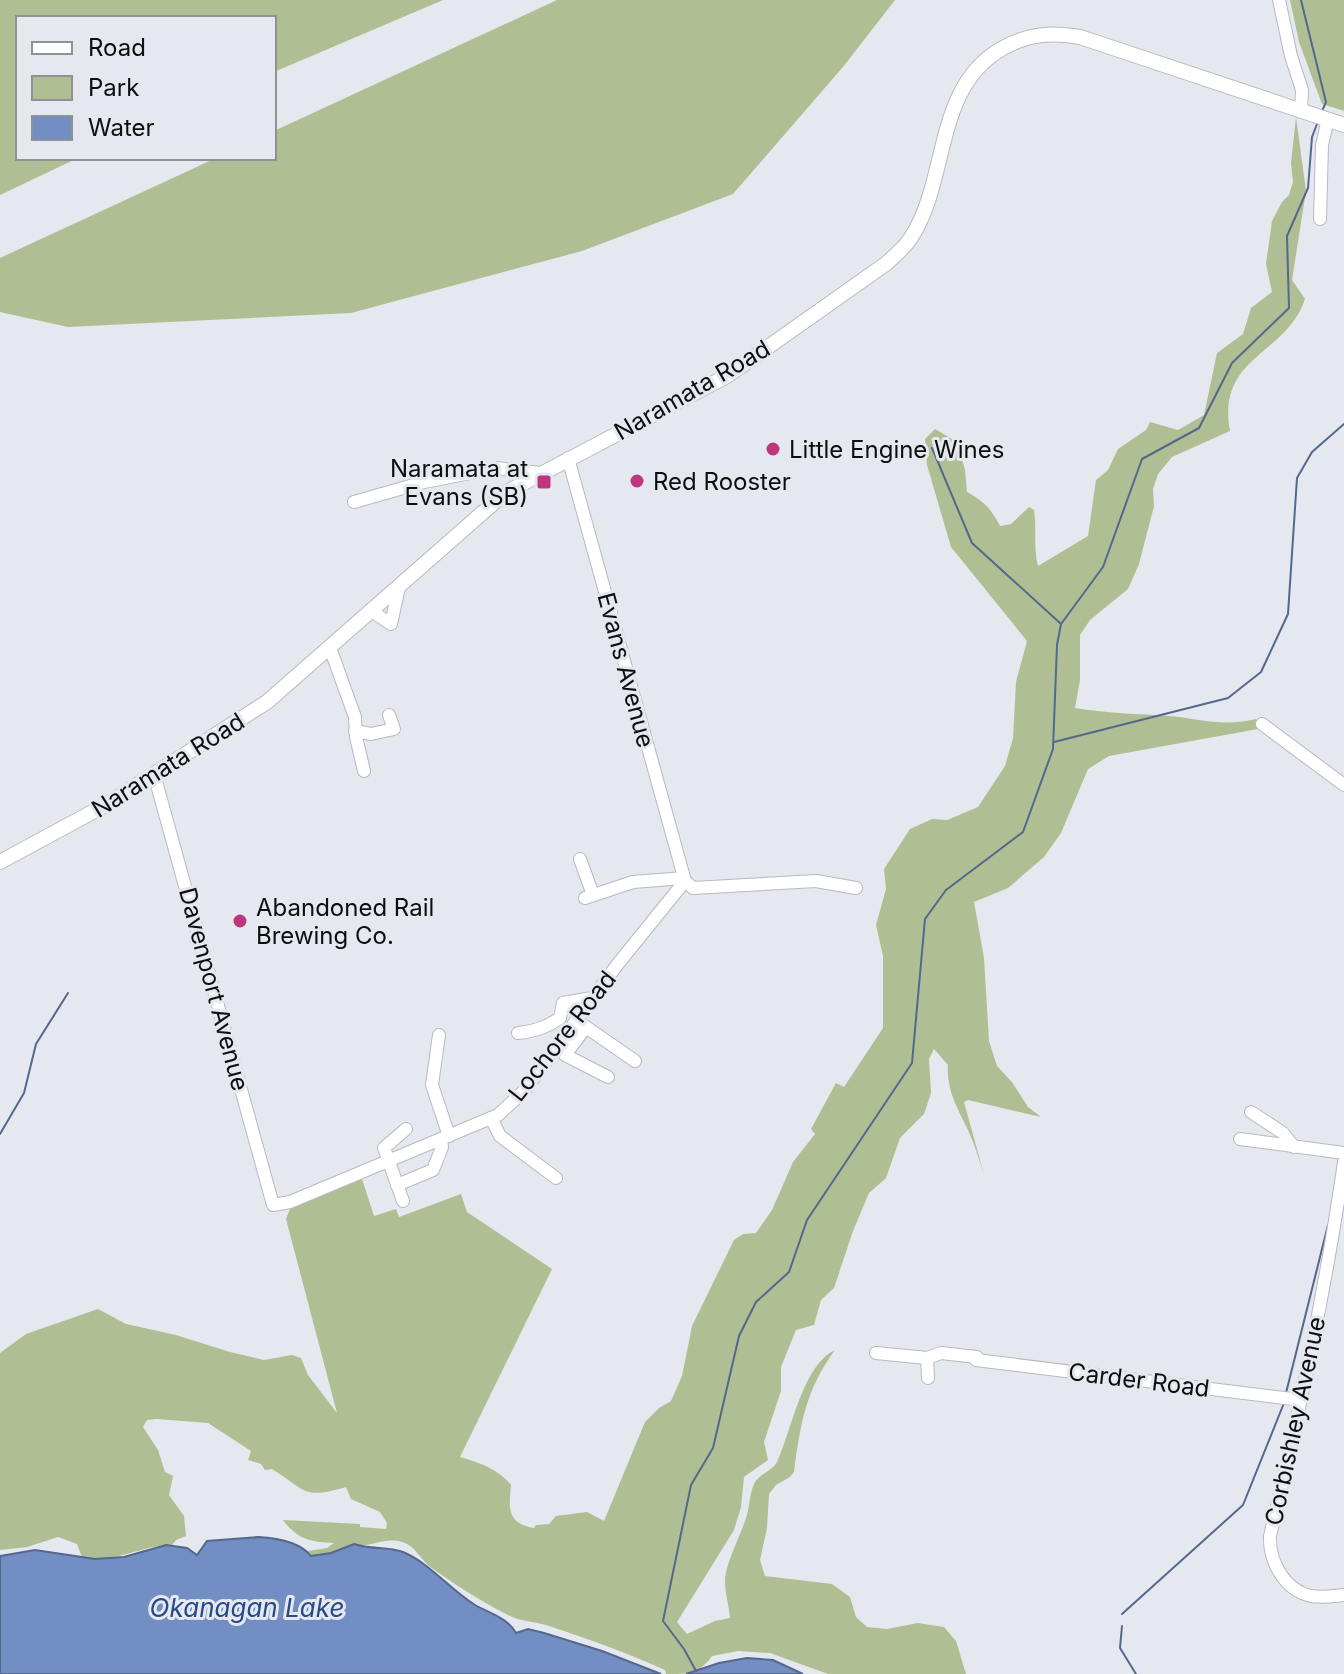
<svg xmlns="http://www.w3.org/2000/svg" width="1344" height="1674" font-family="Inter,sans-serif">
  <rect width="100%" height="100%" fill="#e5e8ef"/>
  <!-- green -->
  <g fill="#b0be93">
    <polygon points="0,0 443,0 274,72 274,18 18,18 18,158 78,158 0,195"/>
    <polygon points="557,0 895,0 843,67 733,194 582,251 351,313 68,327 0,312 0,258 216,158 274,158 274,131"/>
    <polygon points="1290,0 1344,0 1344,111 1322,104 1299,42"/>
    <path d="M 1296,117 L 1306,191 L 1292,280 L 1305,299 C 1287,355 1216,356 1230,431 L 1172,457 L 1158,474 L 1153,489 L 1154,506 L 1139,564 L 1128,589 L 1090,620 L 1080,635 L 1080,680 L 1075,708 C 1105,713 1138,714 1169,716 C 1201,719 1222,727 1256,719 L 1258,729 L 1109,756 L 1088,769 L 1061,833 L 1044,857 L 1008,888 L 974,902 L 984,958 L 989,1041 L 997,1066 L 1012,1082 L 1028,1107 L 1041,1117 L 968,1100 L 964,1102 L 985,1178 C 980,1162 975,1145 968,1130 C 958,1109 946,1090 948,1065 L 934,1049 L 929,1059 L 931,1093 L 924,1114 L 900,1138 L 886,1178 L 869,1193 L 853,1231 L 834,1288 L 821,1300 L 814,1325 L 796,1330 L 781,1367 L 781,1391 L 764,1442 L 768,1460 L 744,1477 L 741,1507 L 734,1530 L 677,1622 L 687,1634 L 715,1621 L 730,1618 C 729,1606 725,1593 725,1582 C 724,1567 741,1534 746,1518 C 750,1507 749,1493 755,1482 C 761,1473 772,1471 777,1462 C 792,1430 802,1366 835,1350 C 806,1389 800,1425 794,1472 L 790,1477 L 776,1485 L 769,1494 L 767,1528 L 760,1560 L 765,1576 L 832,1584 L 850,1597 L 856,1617 L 867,1627 L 887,1629 L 918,1623 L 944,1627 L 956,1641 L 966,1674 L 828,1674 L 770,1653 L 738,1651 L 712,1656 C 699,1674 688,1674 666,1674 L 665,1670 C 627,1653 589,1639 549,1626 C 535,1621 521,1622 508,1615 C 480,1601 454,1584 429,1566 C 420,1558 414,1545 402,1542 C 383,1536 369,1549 354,1544 L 331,1553 L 310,1556 L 308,1551 L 327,1548 L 334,1543 C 311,1542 298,1540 283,1520 L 360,1524 L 360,1527 L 386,1529 L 387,1523 L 380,1512 L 351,1499 L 346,1487 C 302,1500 306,1490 272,1469 L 265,1470 L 261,1464 L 248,1460 L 251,1451 L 208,1423 L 157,1419 L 147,1420 L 143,1427 L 158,1450 L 165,1472 L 173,1476 L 169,1495 L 184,1516 L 186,1536 L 176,1540 L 172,1545 C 141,1545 120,1563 82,1557 L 77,1544 L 58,1537 L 27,1547 L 0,1550 L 0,1353 L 26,1334 L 98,1309 L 126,1324 L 176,1335 L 230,1352 L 264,1360 L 292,1355 L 301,1358 L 308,1375 L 337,1413 L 286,1219 L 290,1209 L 362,1179 L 374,1216 L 396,1209 L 399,1217 L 461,1194 L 467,1212 L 552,1269 L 460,1457 C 478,1462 500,1470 511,1485 C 509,1508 506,1523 534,1528 L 536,1525 L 549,1524 L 556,1516 L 587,1512 L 604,1521 L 645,1422 L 659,1408 L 671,1401 L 682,1376 L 692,1326 L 734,1240 L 743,1234 L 756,1233 L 772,1210 L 793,1162 L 815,1134 L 811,1129 L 836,1083 L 844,1087 L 883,1028 L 883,956 L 876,925 L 886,889 L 884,869 L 910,829 L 932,819 L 947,820 L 978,807 L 1005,766 L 1013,738 L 1016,682 L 1027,641 L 951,547 L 927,465 L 925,439 L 935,429 L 957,442 L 965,470 L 967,492 C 984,501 992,510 1000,526 L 1011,524 L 1029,507 L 1034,510 C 1037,529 1033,547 1038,566 L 1088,536 L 1096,480 L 1108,470 L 1118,449 L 1146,430 L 1150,422 L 1178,430 L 1204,415 L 1217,353 L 1243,334 L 1251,308 L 1272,292 L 1266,264 L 1272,221 L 1282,202 L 1289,195 L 1293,182 L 1291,163 Z"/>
  </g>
  <!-- water -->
  <g fill="#728ec2" stroke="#54688d" stroke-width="2">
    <path d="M 258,1537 C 276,1538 300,1542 311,1556 L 331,1553 L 354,1544 C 372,1550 387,1546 403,1552 C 428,1562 451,1590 475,1605 C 489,1613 508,1618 516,1633 L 528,1629 L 544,1633 L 602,1651 L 661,1674 L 0,1674 L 0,1556 L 35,1550 L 95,1559 L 124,1557 L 166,1545 L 187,1548 L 197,1555 L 207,1541 Z"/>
    <polygon points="747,1658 773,1660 803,1674 686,1674 719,1663"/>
  </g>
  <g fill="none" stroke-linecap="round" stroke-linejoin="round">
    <!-- stream -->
    <g stroke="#54688d" stroke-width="2">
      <polyline points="1301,0 1326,102 1322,111"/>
      <polyline points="932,448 972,543 1060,623"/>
      <polyline points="1054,742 1228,698 1261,672 1288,614 1297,478 1312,452 1344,424"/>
      <polyline points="0,1134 24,1093 36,1044 68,993"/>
      <polyline points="1286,1393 1328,1225"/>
      <polyline points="1122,1614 1243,1505 1284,1403"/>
      <polyline points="1122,1626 1120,1648 1136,1674"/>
      <polyline points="696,1671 684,1649 663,1621 691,1485 713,1448 739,1336 756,1302 789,1272 807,1220 912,1063 925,919 946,890 1023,832 1053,749 1057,645 1061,624 1103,567 1142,459 1199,428 1232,363 1289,308 1287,236 1308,188 1312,137 1317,124"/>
    </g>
    <defs>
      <g id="minor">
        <polyline points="1279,0 1291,56 1302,90 1301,110"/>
        <polyline points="1320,219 1322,145 1328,119"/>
        <polyline points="568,458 685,881"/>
        <polyline points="354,502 424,482 496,468 540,473"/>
        <polyline points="371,611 391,624 399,587"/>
        <polyline points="330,648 355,717 356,737 364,771"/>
        <polyline points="1262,724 1344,785"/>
        <polyline points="355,731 371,734 394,729 389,715"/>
        <polyline points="154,774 273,1205 290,1202 498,1115 524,1091 617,965 685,881 693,888 816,881 856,888"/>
        <polyline points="580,859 593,895"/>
        <polyline points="585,898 633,882 684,878"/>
        <polyline points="576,1020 586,1027 565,1055 608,1077"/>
        <polyline points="586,1027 635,1061"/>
        <path d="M 518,1033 C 535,1031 545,1028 560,1018 L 563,1003 L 592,998"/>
        <polyline points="439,1035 432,1085 449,1136"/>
        <polyline points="1251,1112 1283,1133 1294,1147"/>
        <polyline points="491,1118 500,1136 556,1178"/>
        <polyline points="1240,1139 1344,1153"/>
        <path d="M 1344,1162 C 1326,1288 1299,1412 1270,1536 C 1269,1561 1284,1590 1311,1596 C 1322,1598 1333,1596 1344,1595"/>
        <polyline points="397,1185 433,1170 442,1147 441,1139"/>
        <polyline points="403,1201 384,1148 406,1129"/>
        <polyline points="876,1353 927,1358"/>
        <polyline points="976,1360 1301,1400"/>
        <polyline points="928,1378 927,1358 941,1353 977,1357"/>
      </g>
      <path id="major" d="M 0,862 L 109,803 L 267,702 L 505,493 L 727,376 L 887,263 C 896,254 906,247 912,236 C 949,178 934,86 1003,48 C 1028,34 1052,32 1080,37 L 1344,125"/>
    </defs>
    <!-- minor casing -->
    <use href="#minor" stroke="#b7b9c0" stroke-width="14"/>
    <!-- major casing -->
    <use href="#major" stroke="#b7b9c0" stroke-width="16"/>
    <!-- minor -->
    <use href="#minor" stroke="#fff" stroke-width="12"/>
    <!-- major -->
    <use href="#major" stroke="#fff" stroke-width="14"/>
  </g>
  <!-- markers -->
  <g fill="#bc377b" stroke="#e5e8ef" stroke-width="3">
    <circle cx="773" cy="449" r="8"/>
    <circle cx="637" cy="481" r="8"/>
    <rect x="536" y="474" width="16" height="16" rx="4"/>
    <circle cx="240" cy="921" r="8"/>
  </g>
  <g text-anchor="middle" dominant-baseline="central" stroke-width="6" stroke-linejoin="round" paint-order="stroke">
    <!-- street labels -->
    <g font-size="24" fill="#0d0e10" stroke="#e5e8ef">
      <text transform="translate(692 390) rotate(-30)">Naramata Road</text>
      <text transform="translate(626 670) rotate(75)">Evans Avenue</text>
      <text transform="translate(168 765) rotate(-32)">Naramata Road</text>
      <text transform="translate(214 989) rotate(75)">Davenport Avenue</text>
      <text transform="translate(562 1036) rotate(-52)">Lochore Road</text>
      <text transform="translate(1139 1380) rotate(7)">Carder Road</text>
      <text transform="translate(1295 1421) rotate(-78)">Corbishley Avenue</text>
    </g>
    <!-- poi labels -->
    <g font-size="24" fill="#0d0e10" stroke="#e5e8ef" text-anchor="start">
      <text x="789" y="449">Little Engine Wines</text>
      <text x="528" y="468" text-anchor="end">Naramata at<tspan x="528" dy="28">Evans (SB)</tspan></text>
      <text x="653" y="481">Red Rooster</text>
      <text x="256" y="907">Abandoned Rail<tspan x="256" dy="28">Brewing Co.</tspan></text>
    </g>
    <!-- water labels -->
    <g font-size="26" font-style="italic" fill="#284a8a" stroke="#e5e8ef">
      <text x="247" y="1607">Okanagan Lake</text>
    </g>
  </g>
  <!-- legend -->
  <rect x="16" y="16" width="260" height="144" fill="#e5e8ef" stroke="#8f9196" stroke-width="2"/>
  <rect x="32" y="42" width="40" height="12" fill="#ffffff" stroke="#8f9196" stroke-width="2"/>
  <text x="88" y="56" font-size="24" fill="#0d0e10">Road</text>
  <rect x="32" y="76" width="40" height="24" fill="#b0be93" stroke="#8f9196" stroke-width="2"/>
  <text x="88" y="96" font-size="24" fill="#0d0e10">Park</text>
  <rect x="32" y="116" width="40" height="24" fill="#728ec2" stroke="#8f9196" stroke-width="2"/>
  <text x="88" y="136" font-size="24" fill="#0d0e10">Water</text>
</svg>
